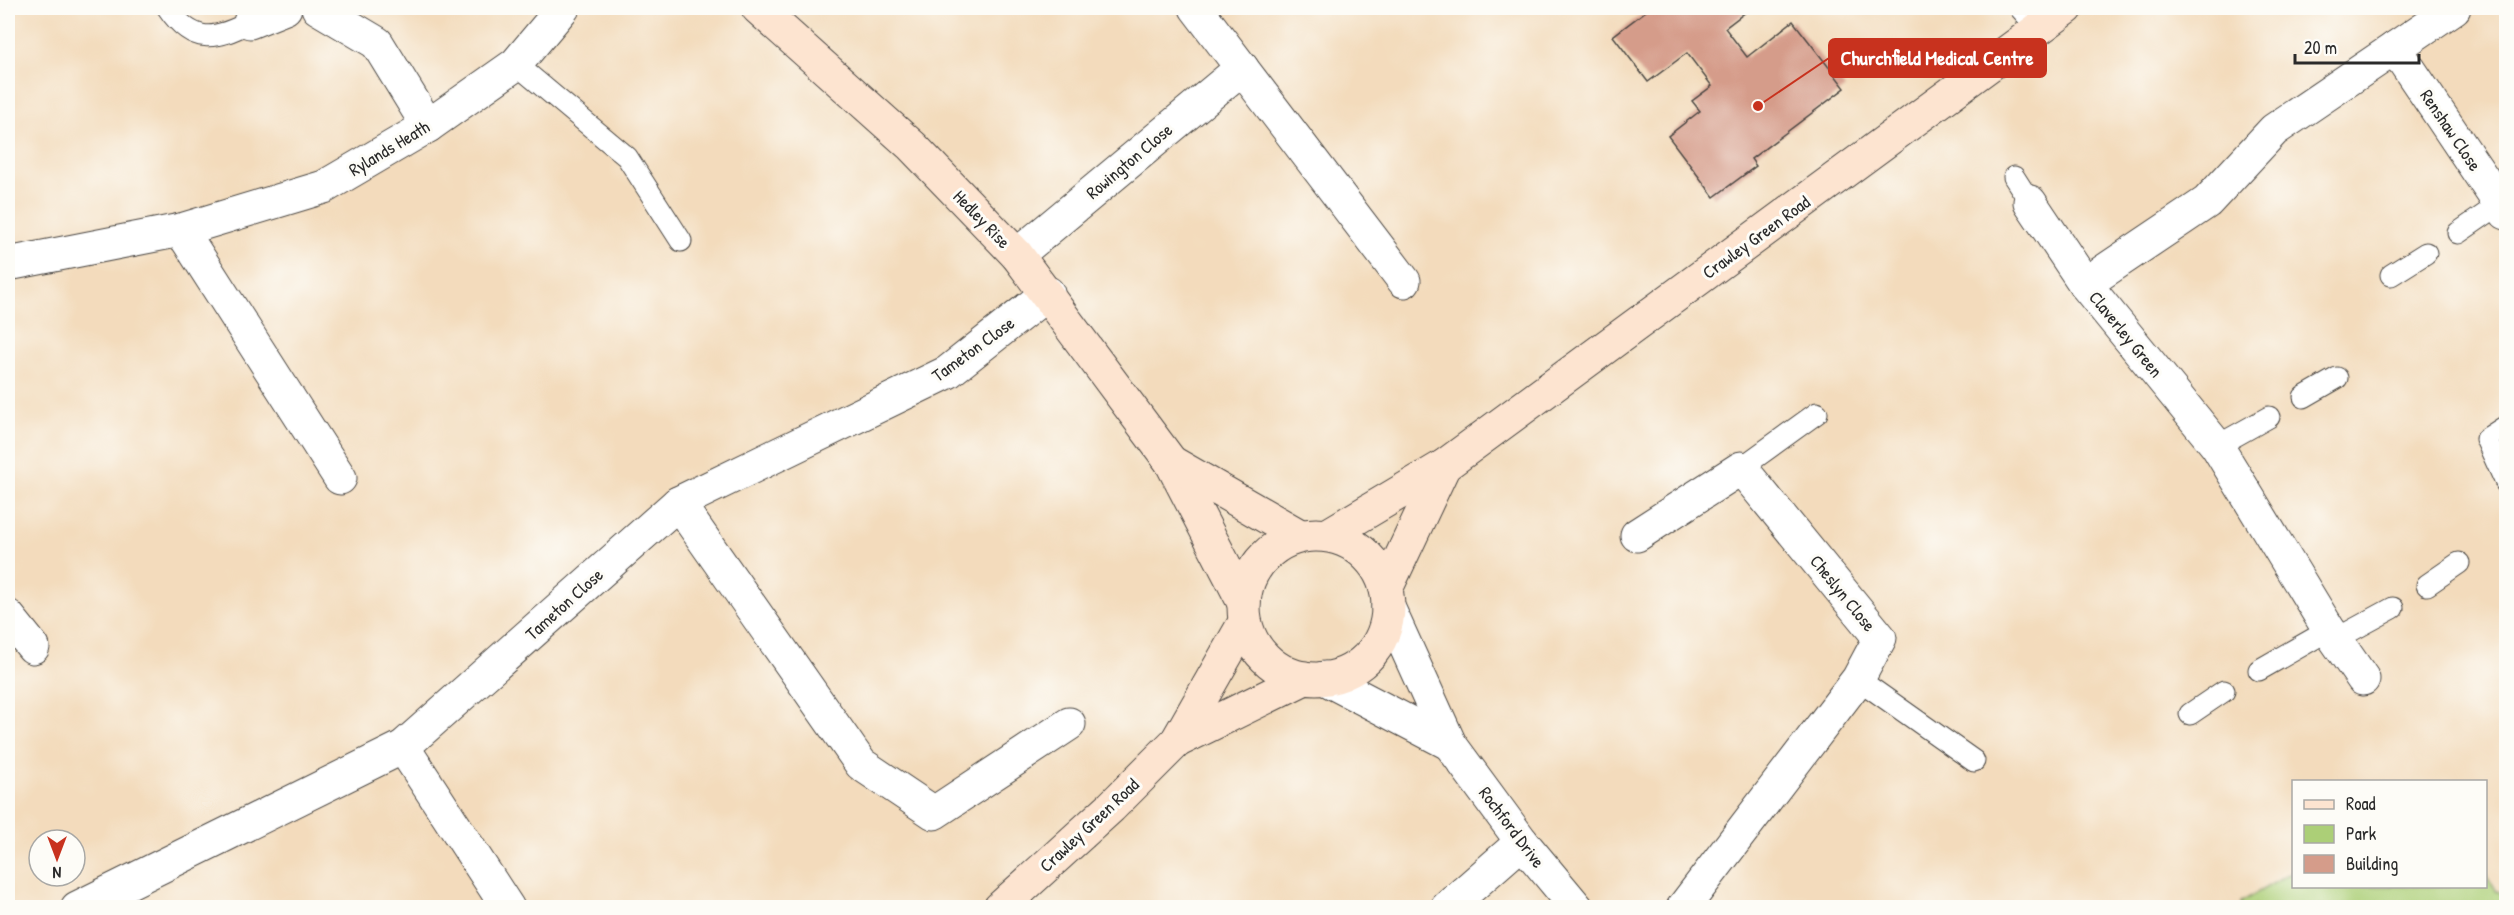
<svg xmlns="http://www.w3.org/2000/svg" width="2514" height="915" font-family="'Patrick Hand',sans-serif">
  <rect width="100%" height="100%" fill="#fdfcf7"/>
  <filter id="ink" filterUnits="userSpaceOnUse"><feTurbulence type="fractalNoise" baseFrequency=".0167" numOctaves="2"/><feDisplacementMap in="SourceGraphic" scale="12" xChannelSelector="R" yChannelSelector="G"/><feConvolveMatrix kernelMatrix="1 2 1 2 8 2 1 2 1" color-interpolation-filters="sRGB"/></filter>
  <filter id="wash" filterUnits="userSpaceOnUse"><feTurbulence type="fractalNoise" baseFrequency=".008" numOctaves="4" result="noise"/><feDisplacementMap in="SourceGraphic" scale="24" xChannelSelector="R" yChannelSelector="G"/><feGaussianBlur stdDeviation="1.35" result="paint"/><feColorMatrix in="noise" values="0 0 0 0 0 0 0 0 0 0 0 0 0 0 0 0 0 1.4 0 .05"/><feComposite in="paint" operator="in"/></filter>
  <g filter="url(#wash)">
    <rect width="100%" height="100%" fill="#f3dbbc"/>
    <!-- green -->
    <polygon fill="#accf77" stroke="#6c7d51" stroke-width="1.5" points="2293,872 2294,886 2486,886 2486,874 2497,891 2506,896 2506,907 2241,907 2241,902"/>
    <g id="blocks">
      <!-- building -->
      <polygon fill="#d59c8a" points="1650,8 1745,8 1747,11 1725,28 1747,57 1793,21 1845,88 1751,159 1756,166 1714,197 1668,136 1700,111 1692,101 1712,86 1687,53 1648,82 1613,36"/>
    </g>
  </g>
  <g filter="url(#ink)">
    <use href="#blocks" fill-opacity="0" stroke="#494541" stroke-width="1.5"/>
    <g fill="none" stroke-linecap="round" stroke-linejoin="round">
      <defs>
        <g id="lane">
          <path d="M 168,8 C 193,45 215,40 250,22"/>
          <polyline points="2020,8 2038,28"/>
          <polyline points="516,64 627,157 681,241"/>
          <polyline points="2014,177 2030,202"/>
          <polyline points="2458,233 2500,204"/>
          <polyline points="2391,275 2426,253"/>
          <polyline points="2304,397 2337,378"/>
          <polyline points="2506,426 2486,439 2506,483"/>
          <polyline points="2217,446 2269,417"/>
          <polyline points="1741,468 1817,413"/>
          <polyline points="2427,585 2459,563"/>
          <polyline points="2336,639 2393,608"/>
          <polyline points="2259,670 2329,630"/>
          <polyline points="1858,679 1974,761"/>
          <polyline points="2190,714 2224,691"/>
        </g>
        <g id="street">
          <polyline points="318,8 377,43 428,126"/>
          <polyline points="1196,8 1404,281"/>
          <polyline points="250,22 285,8"/>
          <polyline points="2395,48 2506,213"/>
          <polyline points="2030,202 2085,284"/>
          <polyline points="181,230 340,478"/>
          <polyline points="1017,255 1242,68"/>
          <polyline points="8,264 181,230 324,187 428,126 516,64 563,8"/>
          <polyline points="678,503 861,764 934,813 1069,724"/>
          <polyline points="1637,535 1741,468 1880,638 1858,679 1683,908"/>
          <polyline points="1388,607 1450,744 1522,842 1577,908"/>
          <polyline points="8,616 33,647"/>
          <polyline points="1324,678 1450,744"/>
          <polyline points="2363,679 2329,630 2217,446 2085,284 2207,202 2274,130 2454,8"/>
          <polyline points="403,747 508,908"/>
          <polyline points="77,908 403,747 678,503 948,372 1048,293"/>
          <polyline points="1447,908 1522,842"/>
        </g>
        <g id="secondary">
          <polyline points="758,8 912,146 1017,255 1171,462 1244,603"/>
          <polyline points="1171,462 1300,536"/>
          <polyline points="1328,535 1444,466 2067,8"/>
          <circle cx="1316" cy="607" r="72"/>
          <polyline points="1386,589 1444,466"/>
          <polyline points="1177,741 1305,678"/>
          <polyline points="1000,908 1111,807 1177,741 1245,622"/>
        </g>
      </defs>
      <!-- lane casing -->
      <use href="#lane" stroke="#494541" stroke-width="23"/>
      <!-- street casing -->
      <use href="#street" stroke="#494541" stroke-width="35"/>
      <!-- secondary casing -->
      <use href="#secondary" stroke="#494541" stroke-width="35"/>
      <!-- lane -->
      <use href="#lane" stroke="#fff" stroke-width="21"/>
      <!-- street -->
      <use href="#street" stroke="#fff" stroke-width="33"/>
      <!-- secondary -->
      <use href="#secondary" stroke="#fde4d0" stroke-width="33"/>
    </g>
  </g>
  <g text-anchor="middle" dominant-baseline="central" stroke-width="6" stroke-linejoin="round" paint-order="stroke">
    <!-- street labels -->
    <g font-size="18" fill="#2b2b2b" stroke="#fdfcf7">
      <text transform="translate(2451 130) rotate(56)">Renshaw Close</text>
      <text transform="translate(389 148) rotate(-31)">Rylands Heath</text>
      <text transform="translate(1129 161) rotate(-40)">Rowington Close</text>
      <text transform="translate(982 219) rotate(46)">Hedley Rise</text>
      <text transform="translate(1756 237) rotate(-36)">Crawley Green Road</text>
      <text transform="translate(2126 334) rotate(51)">Claverley Green</text>
      <text transform="translate(973 349) rotate(-36)">Tameton Close</text>
      <text transform="translate(1843 593) rotate(51)">Cheslyn Close</text>
      <text transform="translate(564 604) rotate(-42)">Tameton Close</text>
      <text transform="translate(1089 825) rotate(-43)">Crawley Green Road</text>
      <text transform="translate(1512 827) rotate(53)">Rochford Drive</text>
    </g>
  </g>
  <!-- callouts -->
  <path fill="none" stroke="#c8321e" stroke-width="2" d="M1758 106L1829 58"/>
  <circle fill="#c8321e" stroke="#fdfcf7" stroke-width="2" cx="1758" cy="106" r="6"/>
  <rect fill="#c8321e" stroke="#c8321e" stroke-width="2" x="1829" y="39" width="217" height="38" rx="6"/>
  <g font-size="20" text-anchor="middle" font-weight="bold" fill="#fff">
    <text x="1937" y="65">Churchfield Medical Centre</text>
  </g>
  <!-- margin -->
  <rect width="2514" height="915" fill="none" stroke="#fdfcf7" stroke-width="30"/>
  <!-- legend -->
  <rect x="2292" y="780" width="195" height="108" fill="#fdfcf7" stroke="#a9a8a5" stroke-width="1.5"/>
  <rect x="2304" y="800" width="30" height="9" fill="#fde4d0" stroke="#a9a8a5" stroke-width="1.5"/>
  <text x="2346" y="810" font-size="18" fill="#2b2b2b">Road</text>
  <rect x="2304" y="825" width="30" height="18" fill="#accf77" stroke="#a9a8a5" stroke-width="1.5"/>
  <text x="2346" y="840" font-size="18" fill="#2b2b2b">Park</text>
  <rect x="2304" y="855" width="30" height="18" fill="#d59c8a" stroke="#a9a8a5" stroke-width="1.5"/>
  <text x="2346" y="870" font-size="18" fill="#2b2b2b">Building</text>
  <!-- north arrow -->
  <g transform="translate(57 858) rotate(180)"><circle r="28" fill="#fdfcf7" stroke="#a9a8a5" stroke-width="1.5"/>
  <path d="M0-4.5L10 22L0 15L-10 22Z" fill="#c8321e"/>
  <text y="-9" font-size="16" font-weight="bold" text-anchor="middle" fill="#2b2b2b">N</text>
  </g>
  <!-- scale -->
  <path d="M2295 54v9h124v-9" fill="none" stroke="#2b2b2b" stroke-width="3"/>
  <text x="2304" y="54" font-size="18" fill="#2b2b2b" stroke="#fdfcf7" stroke-width="4.5" paint-order="stroke">20 m</text>
</svg>
